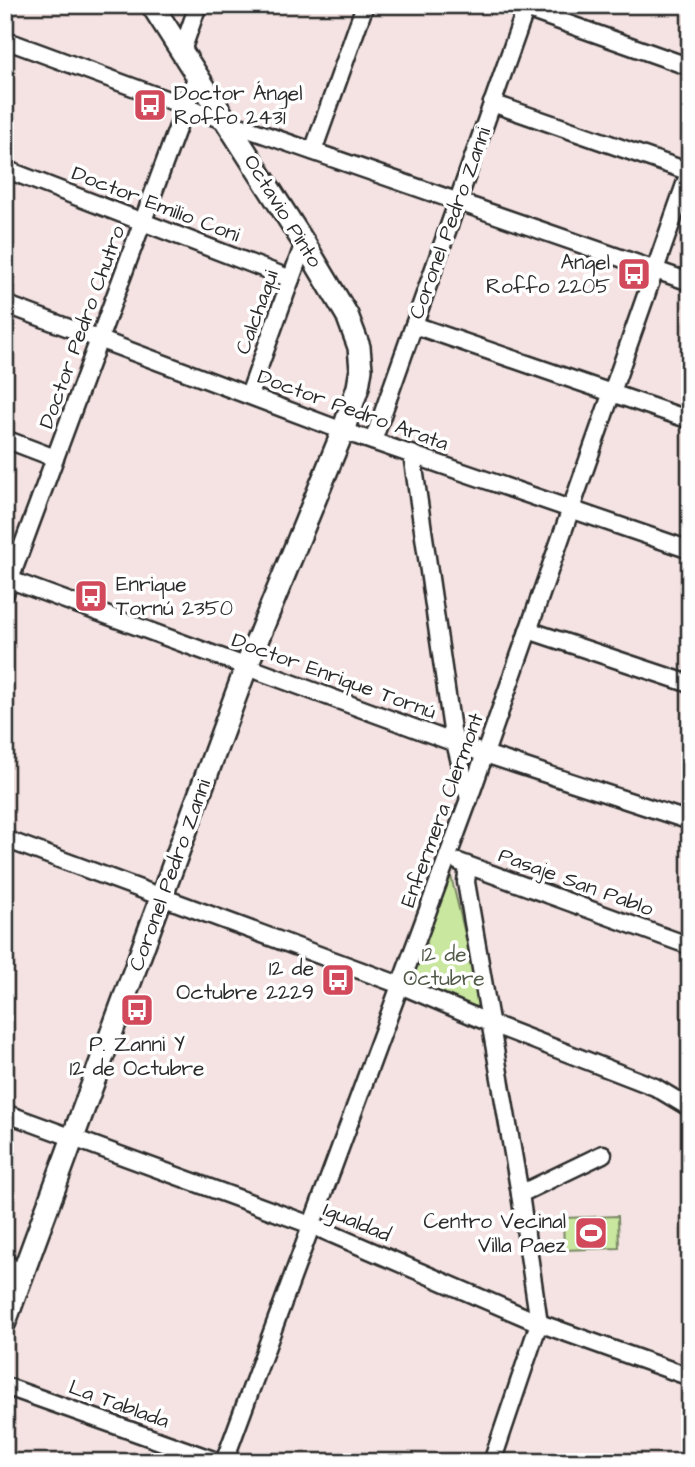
<svg xmlns="http://www.w3.org/2000/svg" width="695" height="1467" font-family="'Architects Daughter',sans-serif">
  <rect width="100%" height="100%" fill="#f4e3e2"/>
  <filter id="ink" filterUnits="userSpaceOnUse"><feTurbulence type="fractalNoise" baseFrequency=".0143" numOctaves="2"/><feDisplacementMap in="SourceGraphic" scale="14" xChannelSelector="R" yChannelSelector="G"/><feConvolveMatrix kernelMatrix="1 2 1 2 8 2 1 2 1" color-interpolation-filters="sRGB"/></filter>
  <g filter="url(#ink)">
    <!-- green -->
    <g fill="#c9e79f" stroke="#7a8965" stroke-width="2">
      <polygon points="449,868 484,1012 407,983"/>
      <polygon points="618,1216 619,1248 564,1250 563,1218"/>
    </g>
    <g fill="none" stroke-linecap="round" stroke-linejoin="round">
      <defs>
        <g id="street">
          <polyline points="526,9 690,67"/>
          <polyline points="5,40 228,122 690,282"/>
          <polyline points="182,51 198,5"/>
          <polyline points="492,103 690,172"/>
          <polyline points="313,151 365,5"/>
          <polyline points="5,169 291,279"/>
          <polyline points="5,304 343,431 690,550"/>
          <polyline points="414,325 690,420"/>
          <polyline points="249,395 304,243"/>
          <polyline points="5,439 55,458"/>
          <polyline points="373,441 527,5"/>
          <polyline points="412,454 452,730 469,799"/>
          <polyline points="5,578 485,754 690,821"/>
          <polyline points="5,593 197,75"/>
          <polyline points="528,630 690,684"/>
          <polyline points="5,839 400,985 492,1024 655,1087 690,1108"/>
          <polyline points="459,862 690,946"/>
          <polyline points="468,866 466,882 520,1194 539,1323 492,1462"/>
          <polyline points="5,1113 311,1225 539,1323 690,1377"/>
          <polyline points="520,1194 603,1154"/>
          <polyline points="5,1261 21,1279"/>
          <polyline points="5,1386 219,1462"/>
          <polyline points="224,1462 469,799 690,170"/>
        </g>
        <polyline id="secondary" points="5,1322 247,665 343,431 358,387 361,369 359,347 347,315 304,243 152,5"/>
      </defs>
      <!-- street casing -->
      <use href="#street" stroke="#2b2b2b" stroke-width="21"/>
      <!-- secondary casing -->
      <use href="#secondary" stroke="#2b2b2b" stroke-width="26"/>
      <!-- street -->
      <use href="#street" stroke="#fff" stroke-width="16"/>
      <!-- secondary -->
      <use href="#secondary" stroke="#fff" stroke-width="21"/>
    </g>
  </g>
  <!-- icons -->
  <defs>
    <symbol id="bus-square" viewBox="-11 -11 22 22"><rect x="-9" y="-9" width="18" height="18" rx="4" fill="#d1495b" stroke="#fff"/><path d="M-5-6H5V4H4V6H2V4H-2V6H-4V4H-5ZM-3.5-4V0h7V-4ZM-3.5 1.2v1.5H-2V1.2ZM2 1.2v1.5H3.5V1.2Z" fill="#fff"/></symbol>
    <symbol id="stadium-square" viewBox="-11 -11 22 22"><rect x="-9" y="-9" width="18" height="18" rx="4" fill="#d1495b" stroke="#fff"/><path d="M0-5a6.5 5 0 1 0 0 10a6.5 5 0 1 0 0-10ZM-3.5-1.8h7v3.6h-7Z" fill="#fff"/></symbol>
  </defs>
  <g fill-rule="evenodd">
    <use href="#bus-square" x="131" y="86" width="38" height="38"/>
    <use href="#bus-square" x="615" y="255" width="38" height="38"/>
    <use href="#bus-square" x="72" y="577" width="38" height="38"/>
    <use href="#bus-square" x="319" y="961" width="38" height="38"/>
    <use href="#bus-square" x="118" y="991" width="38" height="38"/>
    <use href="#stadium-square" x="572" y="1214" width="38" height="38"/>
  </g>
  <g text-anchor="middle" dominant-baseline="central" stroke-width="7" stroke-linejoin="round" paint-order="stroke">
    <!-- poi labels -->
    <g font-size="21" fill="#2b2b2b" stroke="#fff" text-anchor="end">
      <text x="174" y="93" text-anchor="start">Doctor Ángel<tspan x="174" dy="24">Roffo 2431</tspan></text>
      <text x="610" y="262">Angel<tspan x="610" dy="24">Roffo 2205</tspan></text>
      <text x="116" y="584" text-anchor="start">Enrique<tspan x="116" dy="24">Tornú 2350</tspan></text>
      <text x="314" y="968">12 de<tspan x="314" dy="24">Octubre 2229</tspan></text>
      <text x="137" y="1044" text-anchor="middle">P. Zanni Y<tspan x="137" dy="24">12 de Octubre</tspan></text>
      <text x="566" y="1221">Centro Vecinal<tspan x="566" dy="24">Villa Paez</tspan></text>
    </g>
    <!-- street labels -->
    <g font-size="21" fill="#2b2b2b" stroke="#fff">
      <text transform="translate(156 204) rotate(21)">Doctor Emilio Coni</text>
      <text transform="translate(283 211) rotate(58)">Octavio Pinto</text>
      <text transform="translate(450 223) rotate(-70)">Coronel Pedro Zanni</text>
      <text transform="translate(257 312) rotate(-70)">Calchaqui</text>
      <text transform="translate(82 327) rotate(-70)">Doctor Pedro Chutro</text>
      <text transform="translate(353 410) rotate(20)">Doctor Pedro Arata</text>
      <text transform="translate(334 676) rotate(20)">Doctor Enrique Tornú</text>
      <text transform="translate(442 810) rotate(-70)">Enfermera Clermont</text>
      <text transform="translate(170 875) rotate(-70)">Coronel Pedro Zanni</text>
      <text transform="translate(576 882) rotate(20)">Pasaje San Pablo</text>
      <text transform="translate(357 1222) rotate(23)">Igualdad</text>
      <text transform="translate(119 1404) rotate(20)">La Tablada</text>
    </g>
    <!-- park labels -->
    <g font-size="21" fill="#525a48" stroke="#fff">
      <text x="444" y="954">12 de<tspan x="444" dy="24">Octubre</tspan></text>
    </g>
  </g>
  <!-- margin -->
  <rect width="695" height="1467" fill="none" stroke="#fff" stroke-width="28"/>
  <rect x="14" y="14" width="667" height="1439" fill="none" stroke="#2b2b2b" stroke-width="2.5" filter="url(#ink)"/>
</svg>
